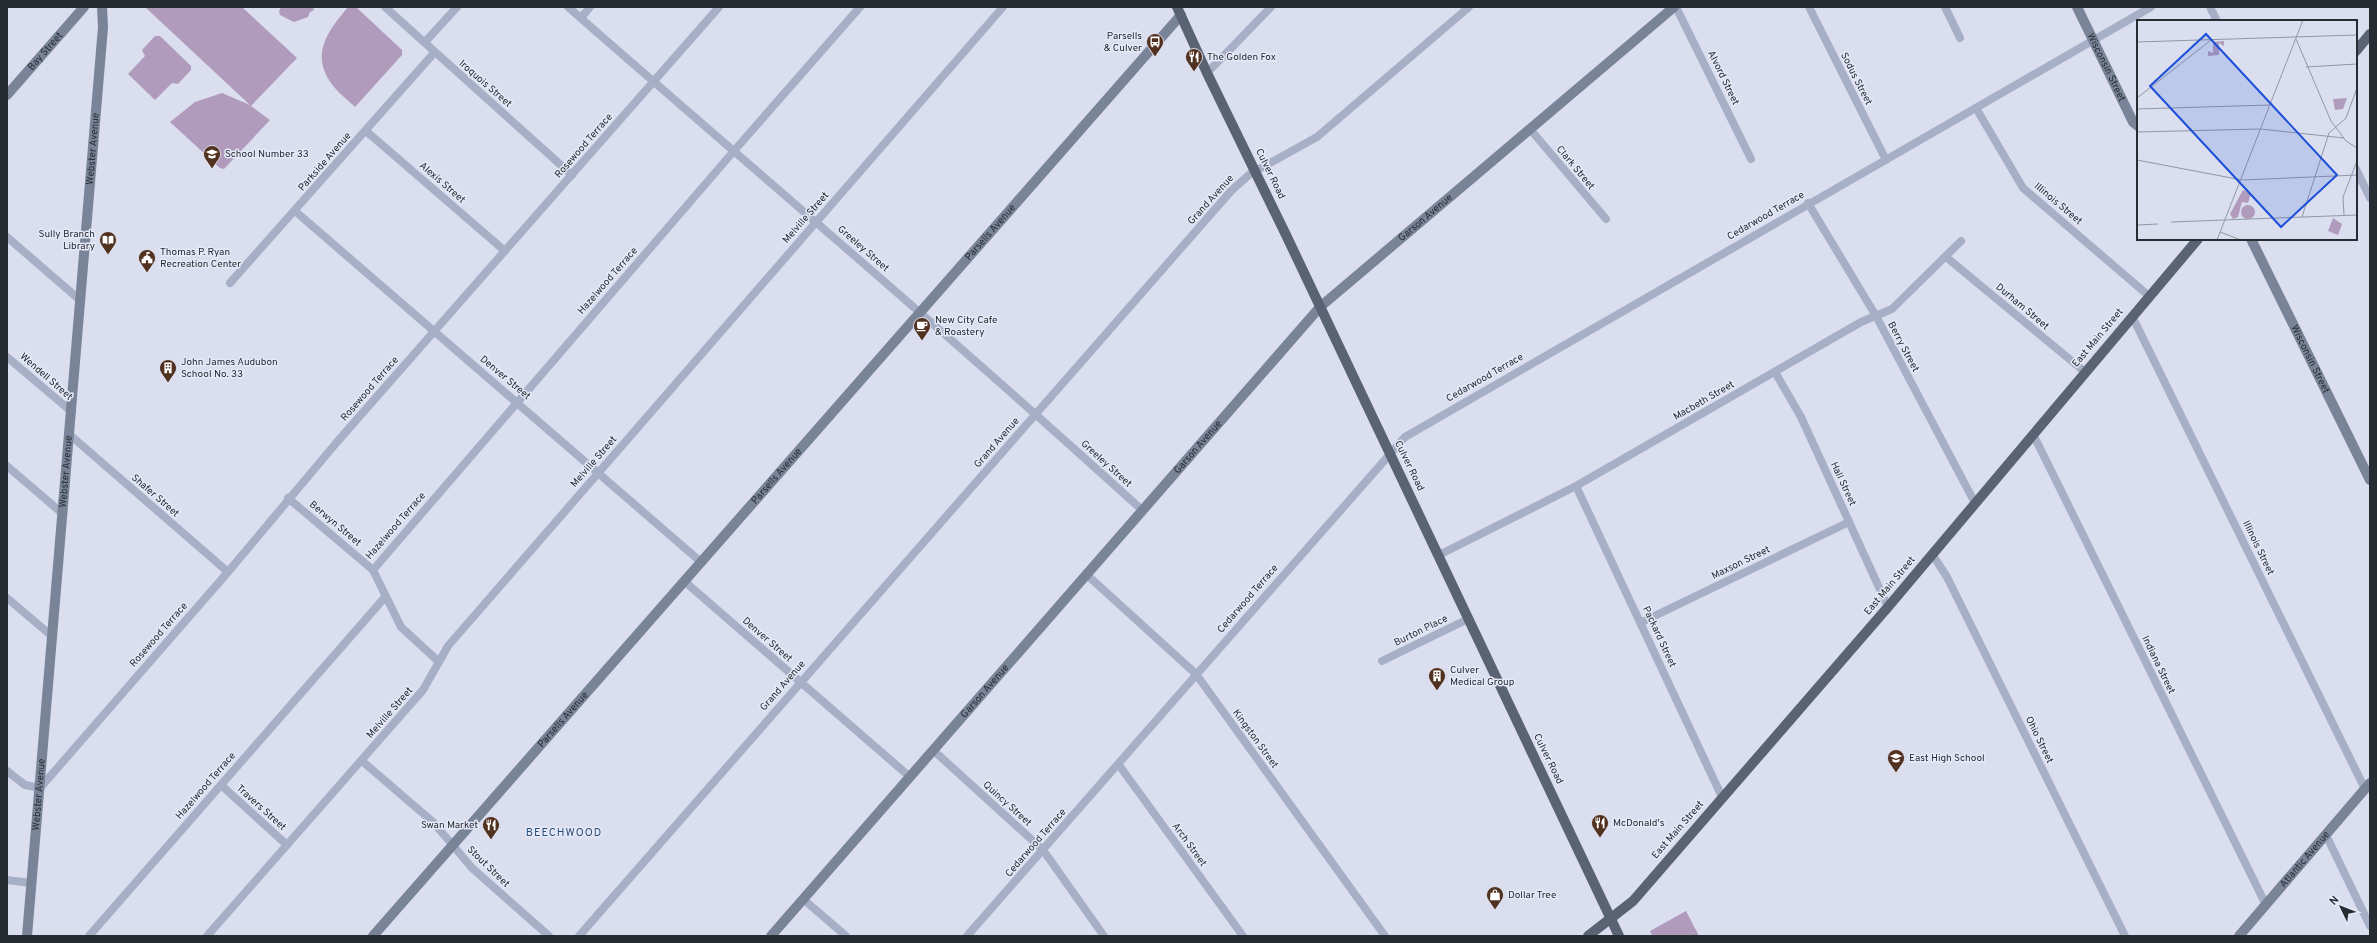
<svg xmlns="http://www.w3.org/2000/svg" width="2377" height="943" font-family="Overpass,sans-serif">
  <rect width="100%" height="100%" fill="#dadeef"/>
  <!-- green -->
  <g fill="#b09bbd">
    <polygon points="145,7 242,7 297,58 251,106 270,120 224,169 220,168 170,122 195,102 222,93 250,105"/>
    <polygon points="281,7 313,7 314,10 310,12 308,17 294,22 280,15 279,11"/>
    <path d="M 348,7 L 356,7 L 402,50 L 402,55 L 355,107 C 348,100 337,92 331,83 C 310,53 329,30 348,7 Z"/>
    <polygon points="155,36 160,36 191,66 191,70 178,84 172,83 155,100 128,74 145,56 142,50"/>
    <polygon points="1686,911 1699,936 1652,936 1650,931"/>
  </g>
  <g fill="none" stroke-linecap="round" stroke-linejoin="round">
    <!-- street -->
    <g stroke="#a7afc6" stroke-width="8">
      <polyline points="385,7 572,175"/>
      <path d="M 568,7 C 760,175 954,339 1142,510"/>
      <polyline points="1676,7 1751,159"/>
      <polyline points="1809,7 1886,160"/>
      <polyline points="1945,7 1960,38"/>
      <polyline points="2210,7 2217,21"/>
      <polyline points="581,18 590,7"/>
      <polyline points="425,42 457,7"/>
      <polyline points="1207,73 1271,7"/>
      <polyline points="1976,108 2023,188 2149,296"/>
      <polyline points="1530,129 1606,219"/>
      <polyline points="366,131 505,251"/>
      <polyline points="2356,169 2370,198"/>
      <polyline points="1808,203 1876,316 1975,503"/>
      <polyline points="295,211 701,562"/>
      <polyline points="7,237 81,301"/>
      <polyline points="1946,257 2085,372"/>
      <polyline points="230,283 434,53"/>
      <polyline points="2132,316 2365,789"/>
      <polyline points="7,357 72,412"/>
      <polyline points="1775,372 1801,417 1888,607"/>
      <polyline points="2033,434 2266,905"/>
      <polyline points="70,435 228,572"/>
      <polyline points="7,466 63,514"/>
      <polyline points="1576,486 1722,797"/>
      <polyline points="288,498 373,570 401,627 438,661"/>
      <polyline points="1932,554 1947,577 2125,936"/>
      <polyline points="1439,555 1576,486 1861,322 1892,309 1961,241"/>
      <polyline points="373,570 733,152 860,7"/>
      <polyline points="1086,574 1196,674 1385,936"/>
      <polyline points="684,581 910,777"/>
      <polyline points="7,598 53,637"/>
      <polyline points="1642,622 1849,522"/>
      <polyline points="1382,661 1468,619"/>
      <polyline points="933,750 1043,850 1104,936"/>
      <polyline points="362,761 433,822 472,868 549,936"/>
      <polyline points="1119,765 1243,936"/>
      <polyline points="7,771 25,785 40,788 228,572 337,442 719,7"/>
      <polyline points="221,785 287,845"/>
      <polyline points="2326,835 2370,926"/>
      <polyline points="7,880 31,883"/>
      <polyline points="803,899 846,936"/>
      <polyline points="89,936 386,596"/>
      <polyline points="207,936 423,690 448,646 1003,7"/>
      <polyline points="579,936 1231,191 1250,174 1317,137 1469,7"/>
      <polyline points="967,936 1405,437 2151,7"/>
    </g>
    <!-- secondary -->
    <g stroke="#798499" stroke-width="10">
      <path id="s1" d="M 2077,7 L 2133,122 L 2138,126"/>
      <path id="s2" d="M 7,95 L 84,7"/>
      <path id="s3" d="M 2251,239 L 2370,480"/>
      <path id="s4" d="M 27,936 L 103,27 L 102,7"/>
      <path id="s5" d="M 373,936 L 1181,15"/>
      <path id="s6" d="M 771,936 L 1320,307 L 1674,7"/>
      <path id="s7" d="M 2239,936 L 2370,783"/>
    </g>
    <!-- primary -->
    <g stroke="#596374" stroke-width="10">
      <polyline points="1177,7 1207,73 1287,237 1619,936"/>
      <polyline points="2356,51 2370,34"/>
      <polyline points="1588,936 1633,901 1888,607 2198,239"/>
    </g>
  </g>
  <!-- icons -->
  <defs>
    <symbol id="bus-pin" viewBox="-11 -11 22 30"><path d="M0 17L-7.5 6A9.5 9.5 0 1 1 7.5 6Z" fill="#513220" stroke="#e6e9f7"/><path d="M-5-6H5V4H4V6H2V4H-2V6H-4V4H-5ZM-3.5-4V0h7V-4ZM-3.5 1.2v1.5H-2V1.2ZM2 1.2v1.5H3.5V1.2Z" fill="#fff"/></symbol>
    <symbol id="restaurant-pin" viewBox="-11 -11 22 30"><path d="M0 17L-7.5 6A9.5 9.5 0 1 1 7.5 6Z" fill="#513220" stroke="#e6e9f7"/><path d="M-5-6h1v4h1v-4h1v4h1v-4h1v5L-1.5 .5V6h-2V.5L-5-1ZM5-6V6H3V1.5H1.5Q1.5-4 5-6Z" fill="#fff"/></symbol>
    <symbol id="school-pin" viewBox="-11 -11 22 30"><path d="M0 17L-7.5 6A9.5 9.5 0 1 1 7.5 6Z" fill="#513220" stroke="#e6e9f7"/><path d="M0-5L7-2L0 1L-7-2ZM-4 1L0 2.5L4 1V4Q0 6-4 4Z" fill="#fff"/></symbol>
    <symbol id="library-pin" viewBox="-11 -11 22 30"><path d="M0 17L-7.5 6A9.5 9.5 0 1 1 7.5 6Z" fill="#513220" stroke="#e6e9f7"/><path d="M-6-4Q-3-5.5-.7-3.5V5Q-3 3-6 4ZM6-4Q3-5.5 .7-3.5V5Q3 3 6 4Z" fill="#fff"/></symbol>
    <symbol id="civic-pin" viewBox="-11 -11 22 30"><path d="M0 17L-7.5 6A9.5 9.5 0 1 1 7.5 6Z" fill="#513220" stroke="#e6e9f7"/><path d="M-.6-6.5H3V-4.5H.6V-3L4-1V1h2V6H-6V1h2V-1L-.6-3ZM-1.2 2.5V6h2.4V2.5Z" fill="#fff"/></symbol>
    <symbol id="cafe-pin" viewBox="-11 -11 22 30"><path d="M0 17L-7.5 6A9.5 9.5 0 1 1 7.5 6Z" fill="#513220" stroke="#e6e9f7"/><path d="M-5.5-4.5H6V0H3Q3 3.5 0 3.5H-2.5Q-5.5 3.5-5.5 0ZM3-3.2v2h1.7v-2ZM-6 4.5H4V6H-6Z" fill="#fff"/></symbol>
    <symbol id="building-pin" viewBox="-11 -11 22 30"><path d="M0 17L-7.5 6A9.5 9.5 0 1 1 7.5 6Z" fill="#513220" stroke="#e6e9f7"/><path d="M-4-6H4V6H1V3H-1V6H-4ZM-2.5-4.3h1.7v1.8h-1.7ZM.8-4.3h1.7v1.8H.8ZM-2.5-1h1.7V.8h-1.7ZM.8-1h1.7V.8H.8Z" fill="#fff"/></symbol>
    <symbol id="shop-pin" viewBox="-11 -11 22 30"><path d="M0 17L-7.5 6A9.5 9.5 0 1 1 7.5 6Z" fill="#513220" stroke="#e6e9f7"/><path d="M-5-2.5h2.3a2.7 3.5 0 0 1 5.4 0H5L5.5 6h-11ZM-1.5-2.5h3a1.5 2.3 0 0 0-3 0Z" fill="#fff"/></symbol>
  </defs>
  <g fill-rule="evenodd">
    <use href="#bus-pin" x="1145" y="32" width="20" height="27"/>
    <use href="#restaurant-pin" x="1184" y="47" width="20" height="27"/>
    <use href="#school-pin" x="202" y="144" width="20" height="27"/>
    <use href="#library-pin" x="98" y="230" width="20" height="27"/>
    <use href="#civic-pin" x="137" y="248" width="20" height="27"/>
    <use href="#cafe-pin" x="912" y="316" width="20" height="27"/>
    <use href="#building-pin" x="158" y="358" width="20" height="27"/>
    <use href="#building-pin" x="1427" y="666" width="20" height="27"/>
    <use href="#school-pin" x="1886" y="748" width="20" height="27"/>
    <use href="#restaurant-pin" x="1590" y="813" width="20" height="27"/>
    <use href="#restaurant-pin" x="481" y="815" width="20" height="27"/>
    <use href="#shop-pin" x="1485" y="885" width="20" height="27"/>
  </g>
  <g text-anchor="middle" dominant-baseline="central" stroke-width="3" stroke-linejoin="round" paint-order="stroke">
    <!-- poi labels -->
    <g font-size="10" fill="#272c33" stroke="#e6e9f7" text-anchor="start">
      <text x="1142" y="36" text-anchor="end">Parsells<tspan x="1142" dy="12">&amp; Culver</tspan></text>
      <text x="1207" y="57">The Golden Fox</text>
      <text x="225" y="154">School Number 33</text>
      <text x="95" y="234" text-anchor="end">Sully Branch<tspan x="95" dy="12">Library</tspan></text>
      <text x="160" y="252">Thomas P. Ryan<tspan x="160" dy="12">Recreation Center</tspan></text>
      <text x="935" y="320">New City Cafe<tspan x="935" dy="12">&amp; Roastery</tspan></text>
      <text x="181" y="362">John James Audubon<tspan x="181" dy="12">School No. 33</tspan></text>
      <text x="1450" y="670">Culver<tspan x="1450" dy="12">Medical Group</tspan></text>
      <text x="1909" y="758">East High School</text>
      <text x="1613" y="823">McDonald's</text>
      <text x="478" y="825" text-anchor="end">Swan Market</text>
      <text x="1508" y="895">Dollar Tree</text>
    </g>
    <!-- street labels -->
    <g font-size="10" fill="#272c33" stroke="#e6e9f7">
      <text stroke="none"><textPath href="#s2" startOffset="58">Bay Street</textPath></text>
      <text stroke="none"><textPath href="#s1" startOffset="67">Wisconsin Street</textPath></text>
      <text transform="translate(1723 78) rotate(64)">Alvord Street</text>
      <text transform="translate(1856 79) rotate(63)">Sodus Street</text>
      <text transform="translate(485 84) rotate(41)">Iroquois Street</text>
      <text transform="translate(584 146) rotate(-49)">Rosewood Terrace</text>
      <text stroke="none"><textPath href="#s4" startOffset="790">Webster Avenue</textPath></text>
      <text transform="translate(325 162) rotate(-49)">Parkside Avenue</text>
      <text transform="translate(1575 168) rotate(50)">Clark Street</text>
      <text transform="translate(1270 174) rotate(64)">Culver Road</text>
      <text transform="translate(442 183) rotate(41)">Alexis Street</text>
      <text transform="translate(1211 200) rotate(-48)">Grand Avenue</text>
      <text transform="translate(2058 204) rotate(40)">Illinois Street</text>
      <text transform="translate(1766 216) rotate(-30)">Cedarwood Terrace</text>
      <text stroke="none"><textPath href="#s6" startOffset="973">Garson Avenue</textPath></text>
      <text transform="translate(806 218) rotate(-49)">Melville Street</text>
      <text stroke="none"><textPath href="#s5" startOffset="936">Parsells Avenue</textPath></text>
      <text transform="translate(863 249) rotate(41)">Greeley Street</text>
      <text transform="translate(608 281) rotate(-49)">Hazelwood Terrace</text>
      <text transform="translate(2022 307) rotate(40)">Durham Street</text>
      <text transform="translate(2098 338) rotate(-50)">East Main Street</text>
      <text transform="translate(1903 347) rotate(62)">Berry Street</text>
      <text stroke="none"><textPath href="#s3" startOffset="134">Wisconsin Street</textPath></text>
      <text transform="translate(46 377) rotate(41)">Wendell Street</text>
      <text transform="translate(505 378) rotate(40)">Denver Street</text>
      <text transform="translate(1485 378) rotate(-30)">Cedarwood Terrace</text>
      <text transform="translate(370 389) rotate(-49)">Rosewood Terrace</text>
      <text transform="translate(1704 401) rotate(-30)">Macbeth Street</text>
      <text transform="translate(997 443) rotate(-49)">Grand Avenue</text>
      <text stroke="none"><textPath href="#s6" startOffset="649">Garson Avenue</textPath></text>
      <text transform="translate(594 462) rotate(-49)">Melville Street</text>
      <text transform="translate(1106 464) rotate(42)">Greeley Street</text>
      <text transform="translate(1409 466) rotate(64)">Culver Road</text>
      <text stroke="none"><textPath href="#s4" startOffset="466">Webster Avenue</textPath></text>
      <text stroke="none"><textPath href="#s5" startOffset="612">Parsells Avenue</textPath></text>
      <text transform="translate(1843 484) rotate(65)">Hall Street</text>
      <text transform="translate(155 496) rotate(41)">Shafer Street</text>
      <text transform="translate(335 524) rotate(40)">Berwyn Street</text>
      <text transform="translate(396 526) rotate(-49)">Hazelwood Terrace</text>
      <text transform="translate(2258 548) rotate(64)">Illinois Street</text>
      <text transform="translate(1741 563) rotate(-26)">Maxson Street</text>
      <text transform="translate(1890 586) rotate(-50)">East Main Street</text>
      <text transform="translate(1248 599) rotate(-49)">Cedarwood Terrace</text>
      <text transform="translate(1421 631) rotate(-26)">Burton Place</text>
      <text transform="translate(159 635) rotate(-49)">Rosewood Terrace</text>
      <text transform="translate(1659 637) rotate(65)">Packard Street</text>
      <text transform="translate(767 640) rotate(41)">Denver Street</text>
      <text transform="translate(2158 665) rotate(64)">Indiana Street</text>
      <text transform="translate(783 686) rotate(-49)">Grand Avenue</text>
      <text stroke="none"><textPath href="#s6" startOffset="325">Garson Avenue</textPath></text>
      <text transform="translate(390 713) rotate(-49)">Melville Street</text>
      <text stroke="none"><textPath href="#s5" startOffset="288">Parsells Avenue</textPath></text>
      <text transform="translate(1255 739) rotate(54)">Kingston Street</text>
      <text transform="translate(2039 740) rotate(64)">Ohio Street</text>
      <text transform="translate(1548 759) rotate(64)">Culver Road</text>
      <text transform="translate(206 786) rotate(-49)">Hazelwood Terrace</text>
      <text stroke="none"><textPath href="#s4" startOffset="142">Webster Avenue</textPath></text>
      <text transform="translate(1007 804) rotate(42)">Quincy Street</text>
      <text transform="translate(261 808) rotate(42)">Travers Street</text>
      <text transform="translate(1678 830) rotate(-49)">East Main Street</text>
      <text transform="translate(1036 843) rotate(-49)">Cedarwood Terrace</text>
      <text transform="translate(1189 845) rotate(54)">Arch Street</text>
      <text stroke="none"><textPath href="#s7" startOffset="101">Atlantic Avenue</textPath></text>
      <text transform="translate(488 867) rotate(44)">Stout Street</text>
    </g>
    <!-- neighbourhood labels -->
    <g font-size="11" letter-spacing="1" fill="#274e7b" stroke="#e6e9f7">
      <text x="564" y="833">BEECHWOOD</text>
    </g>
  </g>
  <!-- overview -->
  <g transform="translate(2137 20)">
    <rect width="220" height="220" fill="#dadeef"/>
    <path d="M 76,22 L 87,21 L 87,26 L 82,23 L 82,35 L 71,36 L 71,31 L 76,33 ZM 210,78 L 206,89 L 198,90 L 196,79 ZM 106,170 L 114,173 L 111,183 L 105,182 L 101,197 L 96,199 L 93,194 ZM104 192a7 7 0 1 1 14 0a7 7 0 1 1-14 0ZM 196,198 L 205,204 L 201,215 L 191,211 Z" fill="#b09bbd"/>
    <path fill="none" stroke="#9297a4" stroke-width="1" d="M 159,19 L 194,101 L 209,121 L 220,128M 0,22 L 220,15M 169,47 L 220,44M 0,78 L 74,20M 0,89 L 133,85M 0,112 L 123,109 L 207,118M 0,140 L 105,160 L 220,155M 207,195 L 206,177 L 220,141M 165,197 L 192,113 L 209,98 L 220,68M 34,202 L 220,195M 0,205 L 21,204M 83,212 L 104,220M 80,220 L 166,0"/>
    <path fill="#1d4ed8" fill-opacity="0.15" stroke="#1d4ed8" stroke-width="2" d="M 69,14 L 200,155 L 144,207 L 13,66 Z"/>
    <rect width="220" height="220" fill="none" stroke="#272c33" stroke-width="2"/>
  </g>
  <!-- border -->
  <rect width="2377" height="943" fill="none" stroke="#272c33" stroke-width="16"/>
  <!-- north arrow -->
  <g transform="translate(2341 907) rotate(313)" stroke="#e6e9f7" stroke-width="3" paint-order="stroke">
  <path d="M0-3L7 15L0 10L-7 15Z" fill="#272c33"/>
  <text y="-6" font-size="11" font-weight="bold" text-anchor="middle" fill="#272c33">N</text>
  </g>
</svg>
